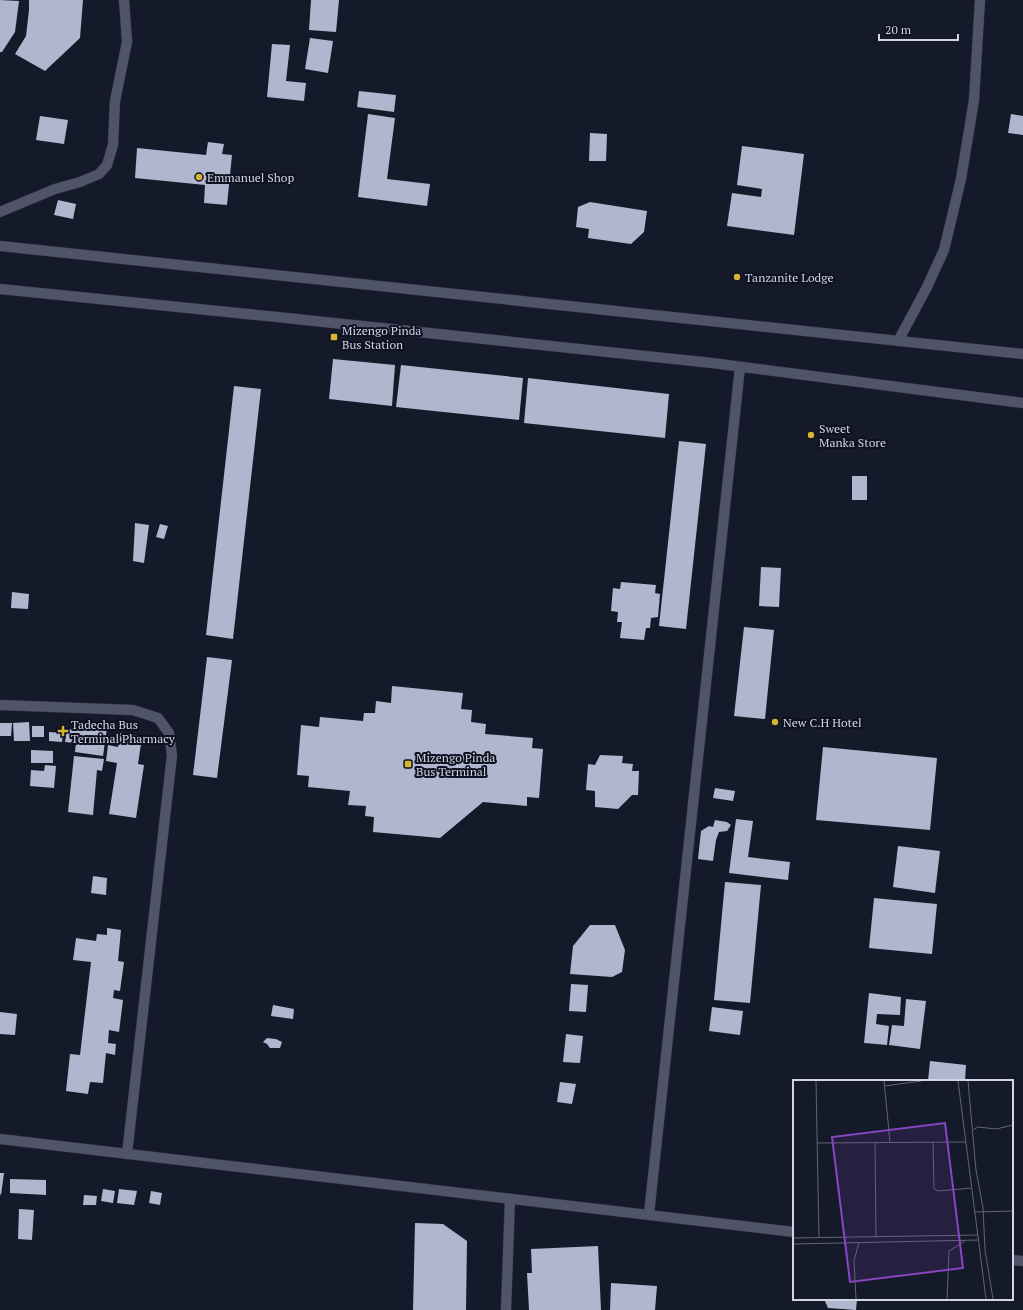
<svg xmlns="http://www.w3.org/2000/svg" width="1023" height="1310" font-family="'PT Serif',serif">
  <rect width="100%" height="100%" fill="#151a2a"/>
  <!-- building -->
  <g fill="#afb6cd">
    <polygon points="0,0 19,1 15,32 2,52 0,52"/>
    <polygon points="29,0 83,0 80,38 45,71 15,54 26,36 29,10"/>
    <polygon points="311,0 339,0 336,32 309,30"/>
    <polygon points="310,38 333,41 328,73 305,69"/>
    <polygon points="272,44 290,45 286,81 306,83 304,101 267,97"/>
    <polygon points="359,91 396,95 394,112 357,107"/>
    <polygon points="368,114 395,118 387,179 430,184 427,206 358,197"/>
    <polygon points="1011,114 1023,116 1023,135 1008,133"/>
    <polygon points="40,116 68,120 64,144 36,140"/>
    <polygon points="590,133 607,134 606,161 589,161"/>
    <polygon points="208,142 224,144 222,154 232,155 227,205 204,203 205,185 135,178 137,148 206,155"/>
    <polygon points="742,146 804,154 794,235 727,226 732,193 761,197 762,189 737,185"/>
    <polygon points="58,200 76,204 73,219 54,215"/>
    <polygon points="590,202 647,211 644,232 631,244 588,238 589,229 576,227 578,207"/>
    <polygon points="333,359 395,365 392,406 329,399"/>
    <polygon points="401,365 523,378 519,420 396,407"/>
    <polygon points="528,378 669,394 665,438 524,423"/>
    <polygon points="234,386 261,389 233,639 206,635"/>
    <polygon points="679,441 706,444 686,629 659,626"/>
    <rect x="852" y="476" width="15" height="24"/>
    <polygon points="135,523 149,525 144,563 133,561"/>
    <polygon points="160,524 168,526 164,539 156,537"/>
    <polygon points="761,567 781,568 779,607 759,606"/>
    <polygon points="621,582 656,585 655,593 660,594 658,617 651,618 650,628 646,628 644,640 620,638 622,622 617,622 618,612 611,611 613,588 620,589"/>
    <polygon points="12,592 29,594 28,609 11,608"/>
    <polygon points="744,627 774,630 765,719 734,716"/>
    <polygon points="207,657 232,660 217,778 193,775"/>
    <polygon points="392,686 463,693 461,709 472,710 471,722 486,724 485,734 533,738 532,748 543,749 539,798 527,797 527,806 483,802 440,838 373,832 374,817 365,816 366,806 348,805 350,791 308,787 309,776 297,775 301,725 319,727 320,717 363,721 364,713 375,713 376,701 391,703"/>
    <polygon points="29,722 30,741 14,741 13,723"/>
    <polygon points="0,723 12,723 11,736 0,736"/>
    <polygon points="79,724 107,728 103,756 75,752 76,743 65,742 67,729 78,730"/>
    <rect x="32" y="726" width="12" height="11"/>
    <polygon points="49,732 63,733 62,742 49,741"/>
    <polygon points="120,733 142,737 138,764 144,765 136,818 109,814 117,763 106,761 108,745 118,747"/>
    <polygon points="823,747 937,758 930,830 816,820"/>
    <polygon points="31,750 53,751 53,763 31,763"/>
    <polygon points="600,755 623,756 622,763 633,764 632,771 639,771 638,795 632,795 618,809 595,807 595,791 586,790 588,764 595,765"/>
    <polygon points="74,756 104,759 102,771 97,770 93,815 68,812"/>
    <polygon points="45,765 56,766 54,788 30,786 31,770 44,771"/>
    <polygon points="715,788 735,791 733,801 713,798"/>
    <polygon points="736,819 753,821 748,857 790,862 788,880 729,873"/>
    <polygon points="715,820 727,822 731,825 727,831 719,832 716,840 713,861 698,859 701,831 709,826 713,827"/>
    <polygon points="898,846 940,851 935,893 893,887"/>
    <polygon points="93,876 107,878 106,895 91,893"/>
    <polygon points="725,882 761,885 750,1003 714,1000"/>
    <polygon points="874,898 937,904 932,954 869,948"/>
    <polygon points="590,925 615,925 625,950 622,972 612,977 570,974 573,946"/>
    <polygon points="107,928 121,930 118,961 124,962 120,991 114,990 113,998 123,1000 119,1032 109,1030 108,1043 116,1044 115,1055 106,1053 103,1083 90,1082 88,1094 66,1091 70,1054 80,1055 91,962 73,960 76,938 96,941 97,934 107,935"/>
    <polygon points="571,984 588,985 586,1012 569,1011"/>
    <polygon points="869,993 901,997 900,1015 877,1014 876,1024 889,1026 887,1045 864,1043"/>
    <polygon points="906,999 926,1001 920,1049 889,1045 892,1025 904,1026"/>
    <polygon points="273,1005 294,1009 293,1019 271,1016"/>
    <polygon points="712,1007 743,1011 740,1035 709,1031"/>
    <polygon points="0,1012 17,1014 15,1035 0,1034"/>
    <polygon points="566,1034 583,1036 580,1063 563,1062"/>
    <polygon points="267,1038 276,1039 282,1042 280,1048 270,1048 267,1044 263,1042"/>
    <polygon points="930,1061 966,1065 965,1081 928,1081"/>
    <polygon points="560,1082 576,1084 572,1104 557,1102"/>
    <polygon points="0,1173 4,1173 1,1195 0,1194"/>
    <polygon points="10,1179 46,1180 46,1195 10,1193"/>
    <polygon points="103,1189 115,1191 113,1203 101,1201"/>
    <polygon points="119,1189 137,1191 134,1205 117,1203"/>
    <polygon points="151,1191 162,1193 160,1205 149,1203"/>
    <polygon points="84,1195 97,1196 96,1205 83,1205"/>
    <polygon points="19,1209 34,1210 32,1240 18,1239"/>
    <polygon points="415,1223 443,1224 467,1241 466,1310 413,1310"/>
    <polygon points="598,1246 601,1310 529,1310 527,1273 532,1273 531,1249"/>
    <polygon points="611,1283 657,1286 655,1310 610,1310"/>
    <polygon points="824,1299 857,1299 856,1310 828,1308"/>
  </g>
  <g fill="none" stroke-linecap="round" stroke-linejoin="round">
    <defs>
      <polyline id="lane" points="0,705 133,710 158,718 169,733 172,755 127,1154"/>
      <g id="street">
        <polyline points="0,212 55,189 80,182 99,174 107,165 113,145 115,101 127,42 124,0"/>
        <polyline points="0,246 1023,354"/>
        <polyline points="0,289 277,317 712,363 1023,403"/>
        <polyline points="898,341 926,289 944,250 961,179 974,100 980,0"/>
        <path d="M 0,1139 C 265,1171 530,1199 794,1232"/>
        <polyline points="649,1214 740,367"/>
        <polyline points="1012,1260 1023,1261"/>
        <polyline points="506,1310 510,1199"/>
      </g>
    </defs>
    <!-- lane casing -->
    <use href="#lane" stroke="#313340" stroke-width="11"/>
    <!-- street casing -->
    <use href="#street" stroke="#313340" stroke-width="11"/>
    <!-- lane -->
    <use href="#lane" stroke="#4f5468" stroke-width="10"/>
    <!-- street -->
    <use href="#street" stroke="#4f5468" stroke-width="10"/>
  </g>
  <!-- markers -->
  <g fill="#d7b434" stroke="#0d1121" stroke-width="1.5">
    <circle cx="199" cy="177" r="4"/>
    <circle cx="737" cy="277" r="4"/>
    <rect x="330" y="333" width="8" height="8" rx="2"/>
    <circle cx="811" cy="435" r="4"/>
    <circle cx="775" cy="722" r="4"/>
    <path d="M61 725h4v4h4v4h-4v4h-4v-4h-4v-4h4z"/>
    <rect x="404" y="760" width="8" height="8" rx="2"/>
  </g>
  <g text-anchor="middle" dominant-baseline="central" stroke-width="4" stroke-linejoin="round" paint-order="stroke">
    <!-- poi labels -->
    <g font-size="12" fill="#d2d6e1" stroke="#0d1121" text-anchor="start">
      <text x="207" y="177">Emmanuel Shop</text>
      <text x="745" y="277">Tanzanite Lodge</text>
      <text x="342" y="330">Mizengo Pinda<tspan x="342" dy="14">Bus Station</tspan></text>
      <text x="819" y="428">Sweet<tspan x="819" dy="14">Manka Store</tspan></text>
      <text x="783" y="722">New C.H Hotel</text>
      <text x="71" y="724">Tadecha Bus<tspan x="71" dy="14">Terminal Pharmacy</tspan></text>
      <text x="416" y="757">Mizengo Pinda<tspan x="416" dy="14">Bus Terminal</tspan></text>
    </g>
  </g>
  <!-- overview -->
  <g transform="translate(793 1080)">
    <rect width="220" height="220" fill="#151a2a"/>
    <path fill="none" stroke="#616573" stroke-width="1" d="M 23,1 L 26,158M 91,1 L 97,62M 165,1 L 193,219M 175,1 L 183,90 L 190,128 L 192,170 L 200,219M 92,6 L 128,1M 180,50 L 185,47 L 203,49 L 220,45M 140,62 L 141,109 L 145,111 L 179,108M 24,63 L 173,62M 82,63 L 83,157M 182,132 L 220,131M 0,158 L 185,155M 0,164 L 186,160M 63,219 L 61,181 L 66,162M 154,219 L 156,171 L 172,161"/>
    <path fill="#8846c4" fill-opacity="0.15" stroke="#8846c4" stroke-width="2" d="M 152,43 L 170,188 L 57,202 L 39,57 Z"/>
    <rect width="220" height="220" fill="none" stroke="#d2d6e1" stroke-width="2"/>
  </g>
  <!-- scale -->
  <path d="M879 34v6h79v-6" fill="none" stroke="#d2d6e1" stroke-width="2"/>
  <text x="885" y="34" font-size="12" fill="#d2d6e1" stroke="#0d1121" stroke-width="3" paint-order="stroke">20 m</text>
</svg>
